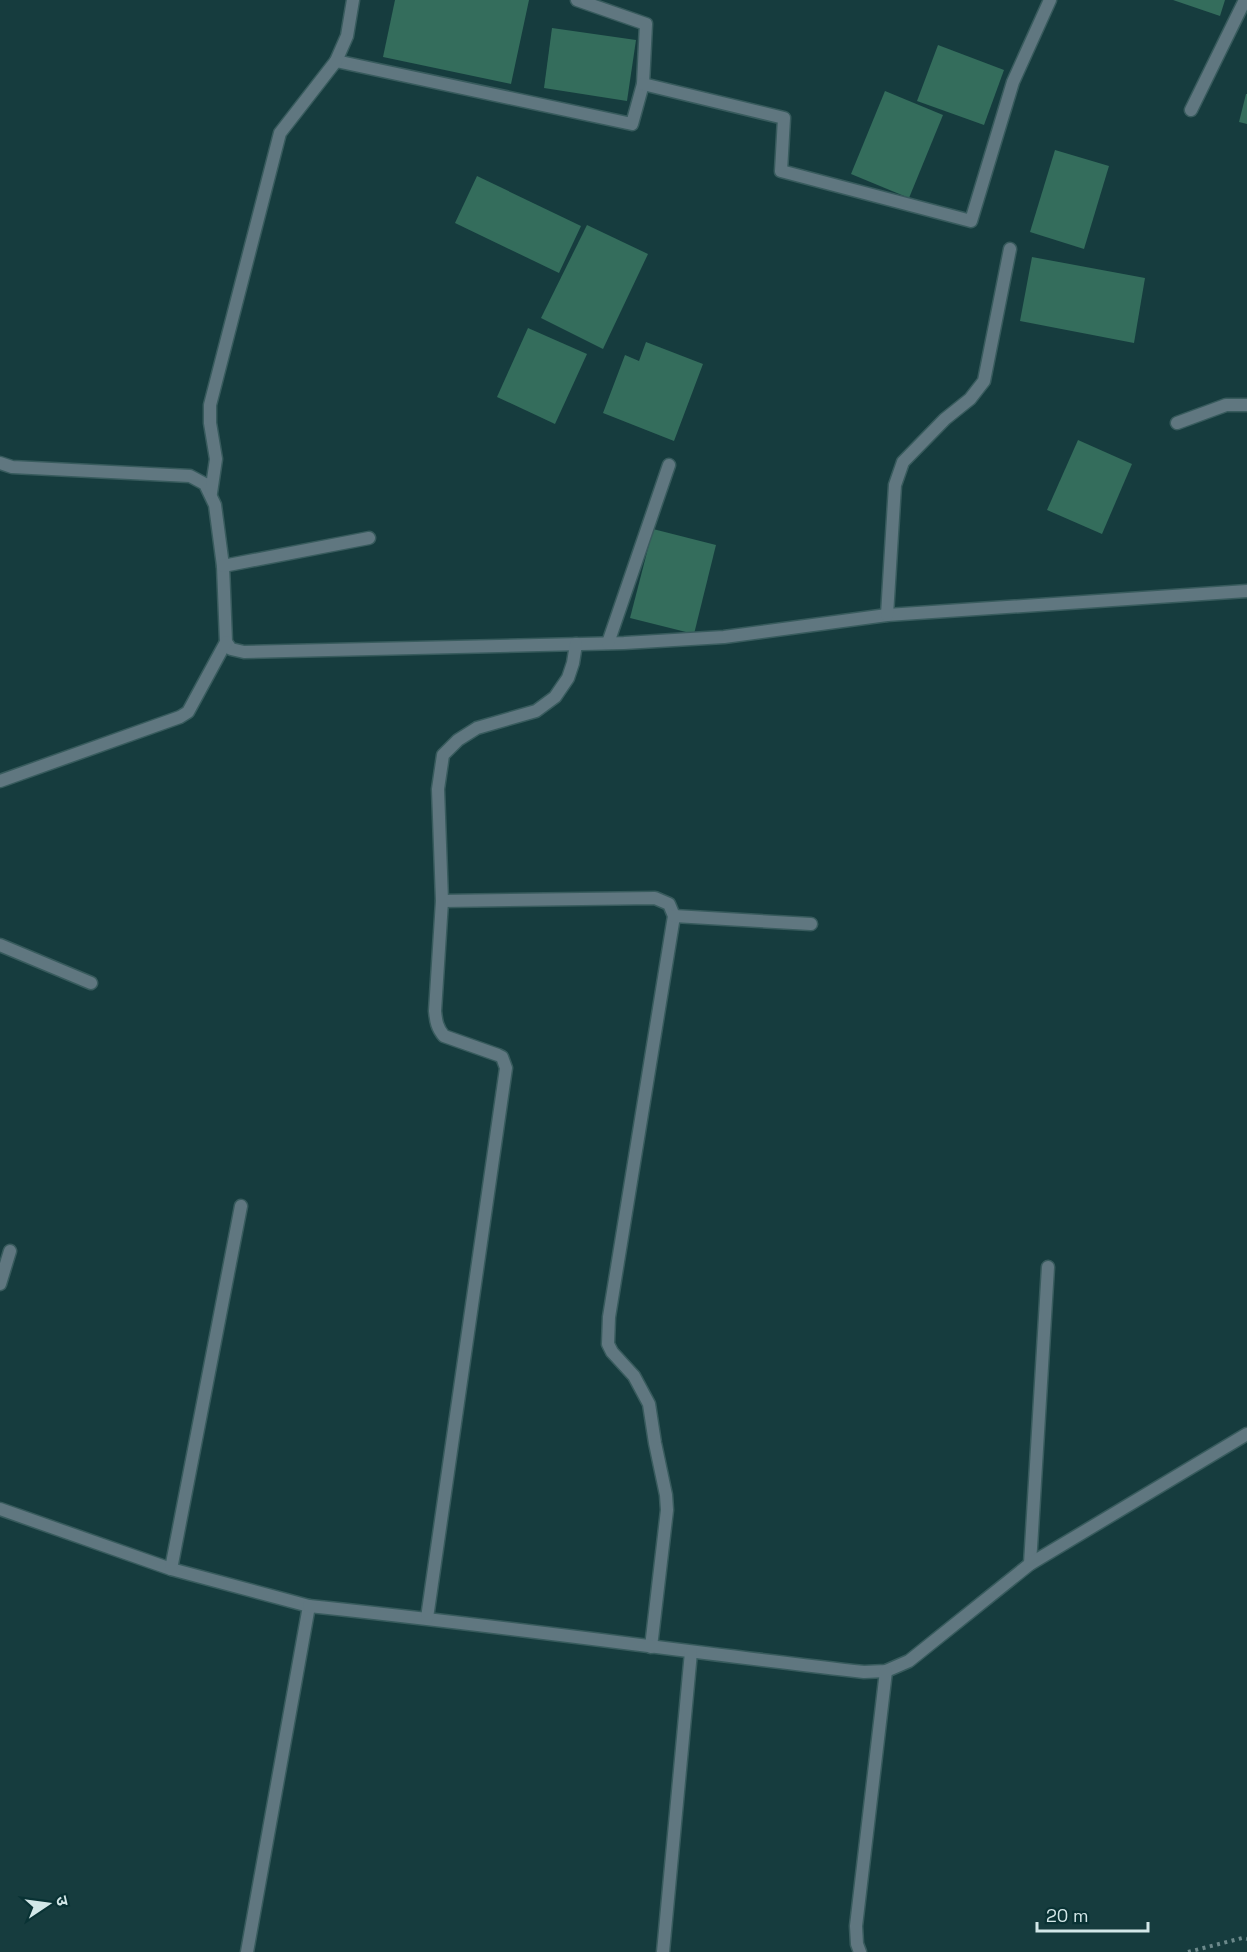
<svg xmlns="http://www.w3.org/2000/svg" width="1247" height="1952" font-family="'Space Grotesk','Noto Sans Devanagari',sans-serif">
  <rect width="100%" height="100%" fill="#163c3e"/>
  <!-- building -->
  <g fill="#346d5c">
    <polygon points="395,0 529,0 511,84 383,57"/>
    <polygon points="1173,0 1225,0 1220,16"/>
    <polygon points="552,28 636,40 627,101 544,88"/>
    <polygon points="938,45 1004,70 984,125 917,101"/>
    <polygon points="885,91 943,115 909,198 851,174"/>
    <polygon points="1246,94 1247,94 1247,124 1239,122"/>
    <polygon points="1055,150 1109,166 1084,249 1030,232"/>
    <polygon points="477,176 581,226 559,273 455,223"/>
    <polygon points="587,225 648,254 603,349 541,318"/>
    <polygon points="1032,257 1145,278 1134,343 1020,321"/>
    <polygon points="528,328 587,354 555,424 497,397"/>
    <polygon points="646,342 703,364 674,441 603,413 625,355 639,361"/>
    <polygon points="1078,440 1132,464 1102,534 1047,510"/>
    <polygon points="653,529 716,545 694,634 630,618"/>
  </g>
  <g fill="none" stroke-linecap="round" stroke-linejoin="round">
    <defs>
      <g id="minor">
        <polyline points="336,61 632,124 643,84 646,24 577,0"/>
        <polyline points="643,84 784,118 781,171 971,221 1013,82 1050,0"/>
        <polyline points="1191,110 1245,0"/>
        <polyline points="1177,423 1226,405 1247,405"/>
        <polyline points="0,463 12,467 190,476 205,484 215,505 223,566 226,642 231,649 244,652 624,643 724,637 887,615 1247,591"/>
        <polyline points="211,493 216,459 210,423 210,405 280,133 336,61 347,36 353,0"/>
        <polyline points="223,566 369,538"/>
        <polyline points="887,615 895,485 903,462 945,419 970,399 984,381 1010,249"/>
        <polyline points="608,643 669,465"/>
        <polyline points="0,781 180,717 188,712 226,642"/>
        <polyline points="442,901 655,898 669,904 674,916 609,1317 608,1344 612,1352 634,1376 649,1404 655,1443 666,1495 667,1510 651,1647"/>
        <polyline points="674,916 811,924"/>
        <polyline points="0,945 91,983"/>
        <polyline points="0,1284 10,1251"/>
        <polyline points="0,1509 171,1569 309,1606 247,1952"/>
        <polyline points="1030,1564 1048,1267"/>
        <polyline points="171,1569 241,1206"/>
        <path d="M 309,1606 C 495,1625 679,1651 864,1672 L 886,1671 L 909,1661 L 1030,1564 L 1247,1434"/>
        <path d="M 427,1618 L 506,1068 L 502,1057 L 498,1055 L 444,1036 C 437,1028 436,1021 435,1011 L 442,901 L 438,789 L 443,755 L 458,740 L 477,728 L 536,711 L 555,697 L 568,678 L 573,663 L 576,644"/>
        <polyline points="663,1952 691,1652"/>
        <polyline points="860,1952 857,1944 856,1926 886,1671"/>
      </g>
    </defs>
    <!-- minor casing -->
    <use href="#minor" stroke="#385b5d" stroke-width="15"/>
    <!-- path -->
    <polyline stroke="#6c898b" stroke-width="4" stroke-dasharray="3 4.5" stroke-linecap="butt" points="1188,1952 1242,1938 1247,1939"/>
    <!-- minor -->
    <use href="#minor" stroke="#607780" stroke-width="12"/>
  </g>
  <!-- north arrow -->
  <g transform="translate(48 1904) rotate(77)" stroke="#093234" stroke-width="4.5" paint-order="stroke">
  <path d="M0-4.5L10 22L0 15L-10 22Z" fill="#d3e7e8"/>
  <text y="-9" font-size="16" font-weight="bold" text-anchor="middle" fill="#d3e7e8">उ</text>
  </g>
  <!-- scale -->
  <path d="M1037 1922v9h111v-9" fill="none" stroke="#d3e7e8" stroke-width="3"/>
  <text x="1046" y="1922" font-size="18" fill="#d3e7e8" stroke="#093234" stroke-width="4.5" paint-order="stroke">20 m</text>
</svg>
